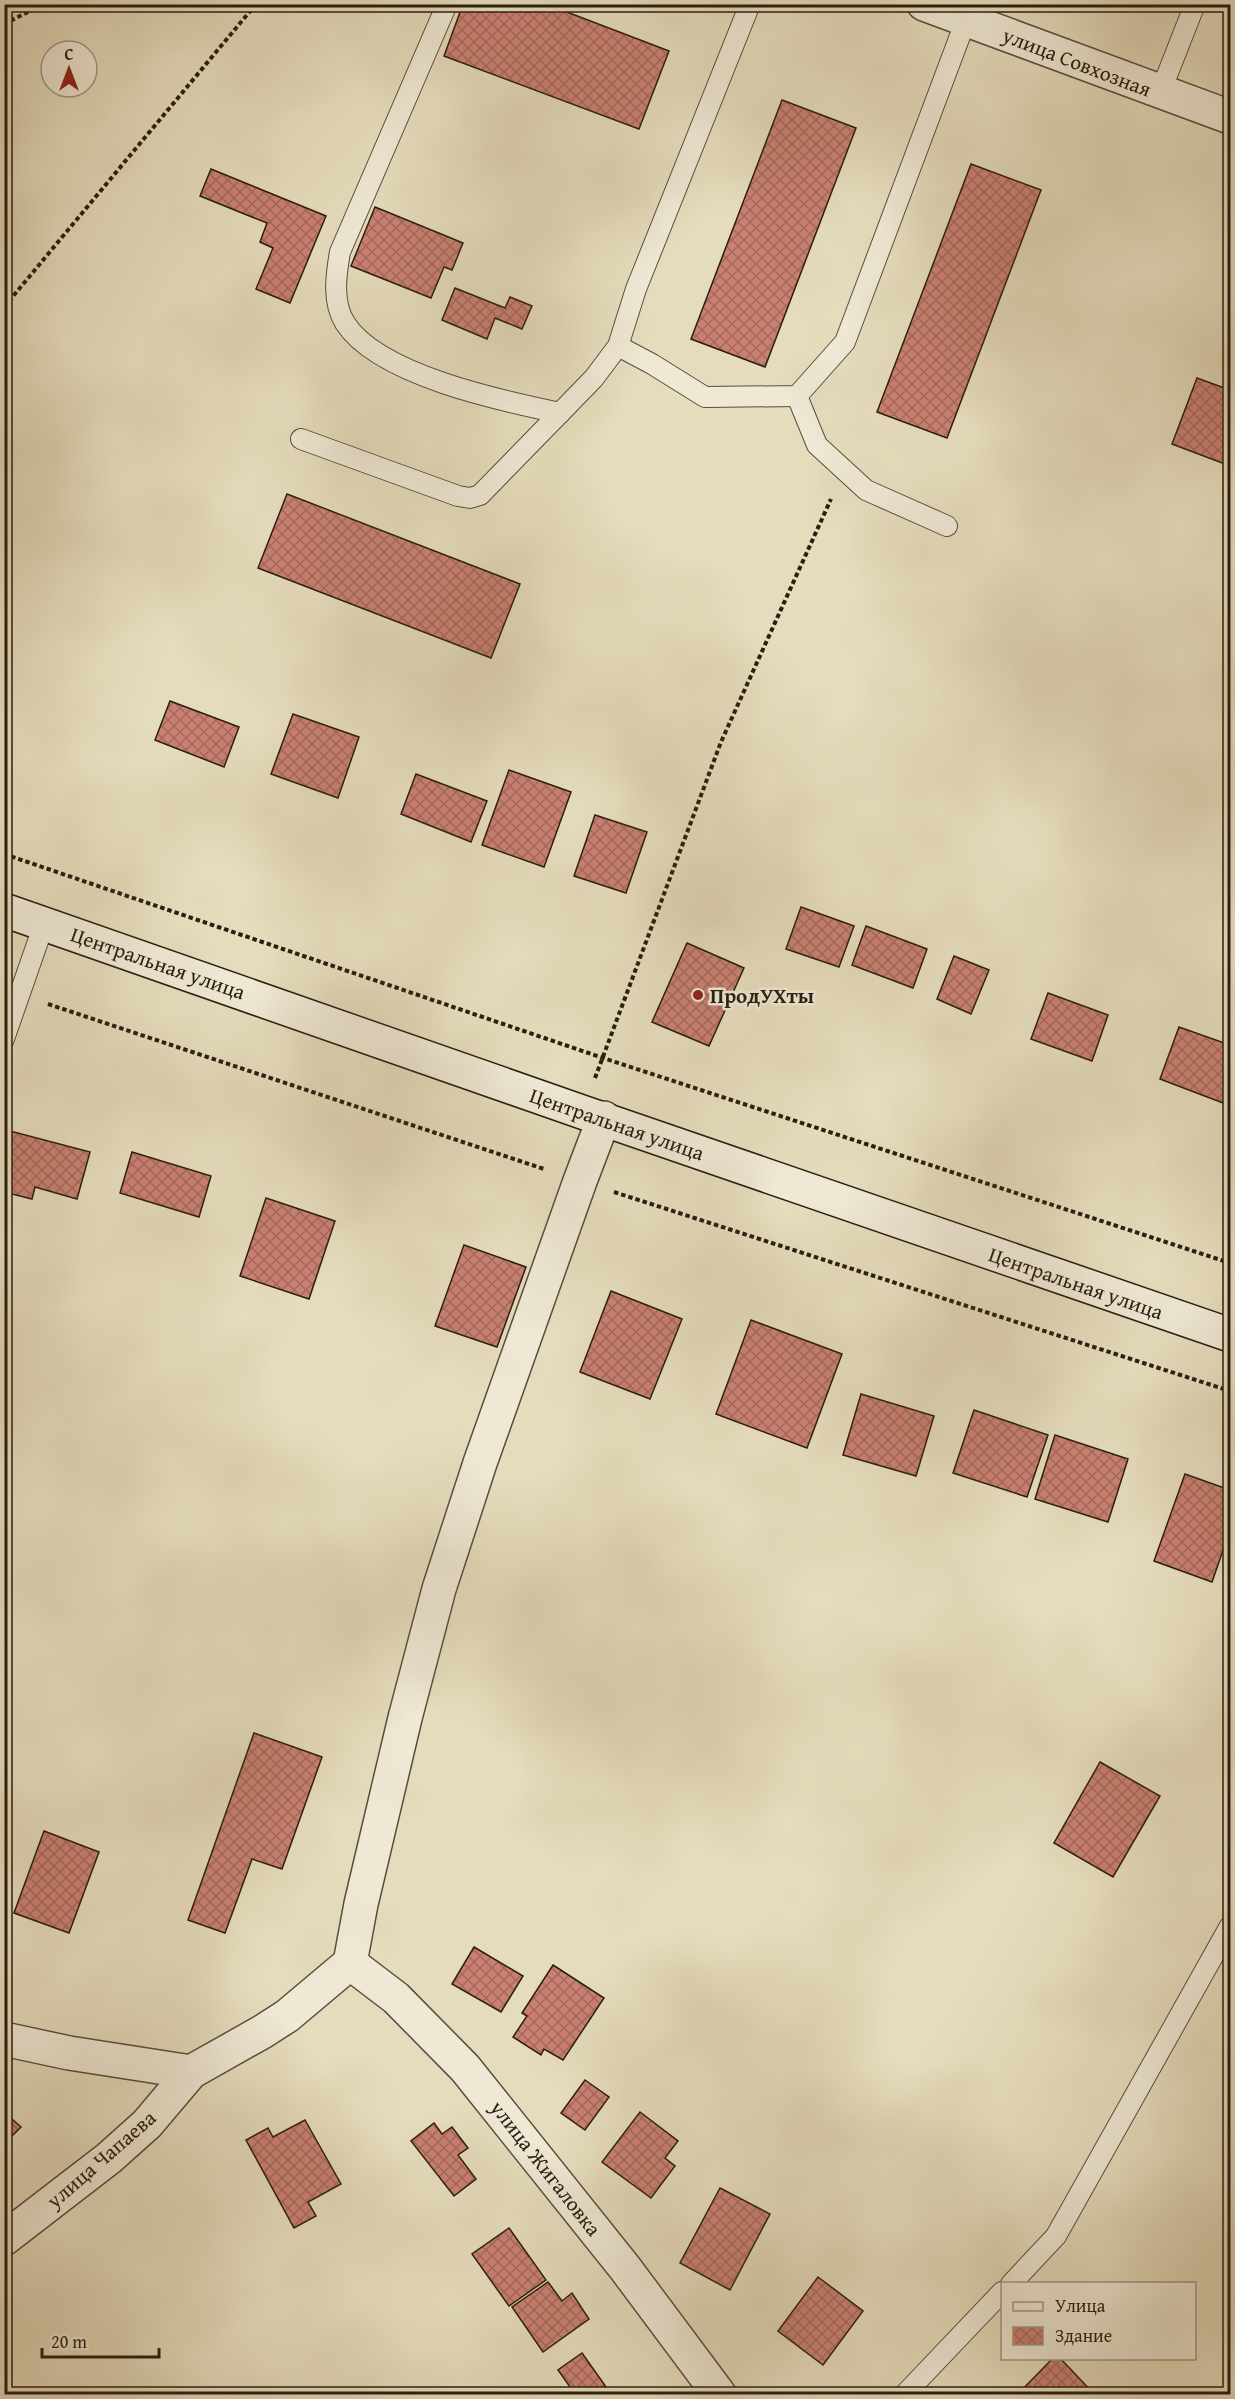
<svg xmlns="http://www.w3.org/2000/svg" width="1235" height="2399" font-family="'Gentium Book Plus',serif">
  <defs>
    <pattern id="building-cross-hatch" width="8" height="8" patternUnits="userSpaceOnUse" patternTransform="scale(1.5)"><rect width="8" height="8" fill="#ca8072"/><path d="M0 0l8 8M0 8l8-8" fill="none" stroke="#a4685c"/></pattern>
  </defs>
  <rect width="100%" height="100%" fill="#e5dcbd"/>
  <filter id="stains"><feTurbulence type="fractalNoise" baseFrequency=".00333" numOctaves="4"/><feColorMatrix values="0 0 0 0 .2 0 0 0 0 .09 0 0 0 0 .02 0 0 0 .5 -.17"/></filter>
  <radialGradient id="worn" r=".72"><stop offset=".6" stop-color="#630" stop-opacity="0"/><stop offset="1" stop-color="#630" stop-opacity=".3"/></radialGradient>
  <!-- building -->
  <g fill="url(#building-cross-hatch)" stroke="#291d11" stroke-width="1.5">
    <polygon points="463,4 546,4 669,51 639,129 444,56"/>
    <polygon points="782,100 856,128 765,367 691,339"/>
    <polygon points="971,164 1041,190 947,438 877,412"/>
    <polygon points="211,169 326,216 290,303 256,289 273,248 260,242 267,223 200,196"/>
    <polygon points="375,207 463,243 452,270 444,267 431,298 351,266"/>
    <polygon points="455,288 505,308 510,297 532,306 522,329 495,318 487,339 442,320"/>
    <polygon points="1197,378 1230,390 1230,466 1172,444"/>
    <polygon points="287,494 520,584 491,658 258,568"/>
    <polygon points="170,701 239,727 224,767 155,740"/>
    <polygon points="293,714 359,737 338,798 271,774"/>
    <polygon points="509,770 571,792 544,867 482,845"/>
    <polygon points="416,774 487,801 471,842 401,814"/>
    <polygon points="595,815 647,832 626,893 574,876"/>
    <polygon points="801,907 854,926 839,967 786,949"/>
    <polygon points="866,926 927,949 913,988 852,965"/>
    <polygon points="687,943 744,968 709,1046 652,1022"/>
    <polygon points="954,956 989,970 971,1014 937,999"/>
    <polygon points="1048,993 1108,1015 1092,1061 1031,1039"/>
    <polygon points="1179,1027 1230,1045 1230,1082 1223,1103 1160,1079"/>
    <polygon points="10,1131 90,1152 77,1199 35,1187 32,1199 4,1192 4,1153"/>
    <polygon points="132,1152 211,1176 199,1217 120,1193"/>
    <polygon points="266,1198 335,1221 309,1299 240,1276"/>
    <polygon points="464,1245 526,1267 497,1347 435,1326"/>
    <polygon points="611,1291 682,1319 650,1399 580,1372"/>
    <polygon points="751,1320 842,1354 807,1448 716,1414"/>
    <polygon points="861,1394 934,1416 916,1476 843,1455"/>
    <polygon points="974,1410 1048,1435 1027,1497 953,1473"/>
    <polygon points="1055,1435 1128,1459 1108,1522 1035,1499"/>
    <polygon points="1185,1474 1230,1490 1230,1530 1212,1582 1154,1561"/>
    <polygon points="254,1733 322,1757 282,1869 252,1859 225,1933 188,1920"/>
    <polygon points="1100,1762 1160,1796 1113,1877 1054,1843"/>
    <polygon points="44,1831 99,1852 69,1933 14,1913"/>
    <polygon points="474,1947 523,1976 501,2012 452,1984"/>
    <polygon points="553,1965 604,1998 563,2060 544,2049 541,2055 513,2037 527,2016 522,2013"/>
    <polygon points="585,2080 609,2097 585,2130 561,2113"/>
    <polygon points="4,2112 21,2127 4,2144"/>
    <polygon points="640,2112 678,2141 665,2158 675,2166 651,2198 602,2162"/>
    <polygon points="305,2120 341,2184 308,2202 316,2216 294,2228 246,2140 268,2128 273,2137"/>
    <polygon points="434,2123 442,2134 452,2127 468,2148 458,2155 476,2179 454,2196 411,2141"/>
    <polygon points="720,2188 770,2214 730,2290 680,2263"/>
    <polygon points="509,2228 546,2280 509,2306 472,2254"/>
    <polygon points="818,2277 863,2311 823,2365 778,2331"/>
    <polygon points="548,2282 562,2301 572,2293 589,2319 543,2352 512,2307"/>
    <polygon points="582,2353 611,2394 575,2394 558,2370"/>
    <polygon points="1053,2358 1060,2358 1094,2394 1018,2394"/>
  </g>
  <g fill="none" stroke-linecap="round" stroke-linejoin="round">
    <defs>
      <g id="lane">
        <path d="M 447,4 L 340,252 C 336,275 332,302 345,323 C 378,375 502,401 560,413 L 594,378 L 618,346 L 636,289 L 750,4"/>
        <polyline points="1160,93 1195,4"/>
        <polyline points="618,346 652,364 705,397 797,396 845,342 966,20"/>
        <polyline points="797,396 817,445 866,490 947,526"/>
        <polyline points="301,439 458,496 470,498 480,495 560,413"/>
        <polyline points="4,1039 44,924"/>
        <polyline points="1011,2284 1056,2236 1230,1926"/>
        <polyline points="905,2394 1002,2292"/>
      </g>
      <g id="street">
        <polyline points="924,4 1230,117"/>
        <polyline points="350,1963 396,1998 465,2068 625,2268 719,2394"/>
        <polyline points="4,2039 69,2053 191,2072"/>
        <polyline points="4,2239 109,2158 147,2124 191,2072 262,2032 287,2016 350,1963 361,1904 405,1718 439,1589 480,1463 580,1181 604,1118"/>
      </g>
      <polyline id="secondary" points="4,910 582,1112 1230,1335"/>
    </defs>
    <!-- lane casing -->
    <use href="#lane" stroke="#584d3c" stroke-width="22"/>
    <!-- street casing -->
    <use href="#street" stroke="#584d3c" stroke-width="36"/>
    <!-- secondary casing -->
    <use href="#secondary" stroke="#291d11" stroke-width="36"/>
    <!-- path -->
    <g stroke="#291d11" stroke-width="4" stroke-dasharray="4.5 3" stroke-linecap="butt">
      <polyline points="4,24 44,4"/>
      <polyline points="4,307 256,4"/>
      <polyline points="4,854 603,1058 1230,1263"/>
      <polyline points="48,1004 544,1169"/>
      <polyline points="595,1078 721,742 831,499"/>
      <polyline points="614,1192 1230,1391"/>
    </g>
    <!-- lane -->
    <use href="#lane" stroke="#eee8d4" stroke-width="20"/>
    <!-- street -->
    <use href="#street" stroke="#eee8d4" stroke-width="33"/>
    <!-- secondary -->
    <use href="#secondary" stroke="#eee8d4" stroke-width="33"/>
  </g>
  <!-- markers -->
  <circle fill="#8f2418" stroke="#eee8d4" stroke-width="2" cx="698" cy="995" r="6"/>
  <g text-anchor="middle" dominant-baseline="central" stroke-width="5" stroke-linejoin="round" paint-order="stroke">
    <!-- street labels -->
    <g font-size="21" fill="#291d11" stroke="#eee8d4">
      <text transform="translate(1077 62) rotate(21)">улица Совхозная</text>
      <text transform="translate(158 963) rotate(19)">Центральная улица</text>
      <text transform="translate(617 1124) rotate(19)">Центральная улица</text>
      <text transform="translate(1076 1283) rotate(19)">Центральная улица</text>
      <text transform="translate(101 2159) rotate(-41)">улица Чапаева</text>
      <text transform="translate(546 2168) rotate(52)">улица Жигаловка</text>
    </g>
    <!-- poi labels -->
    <g font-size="21" font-weight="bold" fill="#291d11" stroke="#eee8d4" text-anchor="start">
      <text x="710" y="995">ПродУХты</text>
    </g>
  </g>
  <!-- margin -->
  <rect width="1235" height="2399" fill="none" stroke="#e5dcbd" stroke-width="24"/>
  <rect x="6" y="6" width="1223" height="2387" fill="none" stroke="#291d11" stroke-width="3"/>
  <rect x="12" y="12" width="1211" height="2375" fill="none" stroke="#291d11" stroke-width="1.5"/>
  <!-- legend -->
  <rect x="1001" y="2282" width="195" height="78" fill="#eee8d4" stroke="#9f9786" stroke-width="1.5"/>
  <rect x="1013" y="2302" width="30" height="9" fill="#eee8d4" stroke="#9f9786" stroke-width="1.5"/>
  <text x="1055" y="2312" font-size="18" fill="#291d11">Улица</text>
  <rect x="1013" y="2327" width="30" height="18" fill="url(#building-cross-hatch)" stroke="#9f9786" stroke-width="1.5"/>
  <text x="1055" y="2342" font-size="18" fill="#291d11">Здание</text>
  <!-- north arrow -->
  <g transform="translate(69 69)"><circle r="28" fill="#eee8d4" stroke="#9f9786" stroke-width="1.5"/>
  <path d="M0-4.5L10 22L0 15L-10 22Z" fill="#8f2418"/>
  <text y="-9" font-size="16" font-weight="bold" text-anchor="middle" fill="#291d11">С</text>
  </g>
  <!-- scale -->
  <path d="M42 2348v9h117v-9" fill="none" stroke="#291d11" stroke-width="3"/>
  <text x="51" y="2348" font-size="18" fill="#291d11" stroke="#eee8d4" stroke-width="4.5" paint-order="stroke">20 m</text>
  <rect width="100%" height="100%" filter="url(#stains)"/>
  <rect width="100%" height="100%" fill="url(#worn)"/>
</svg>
